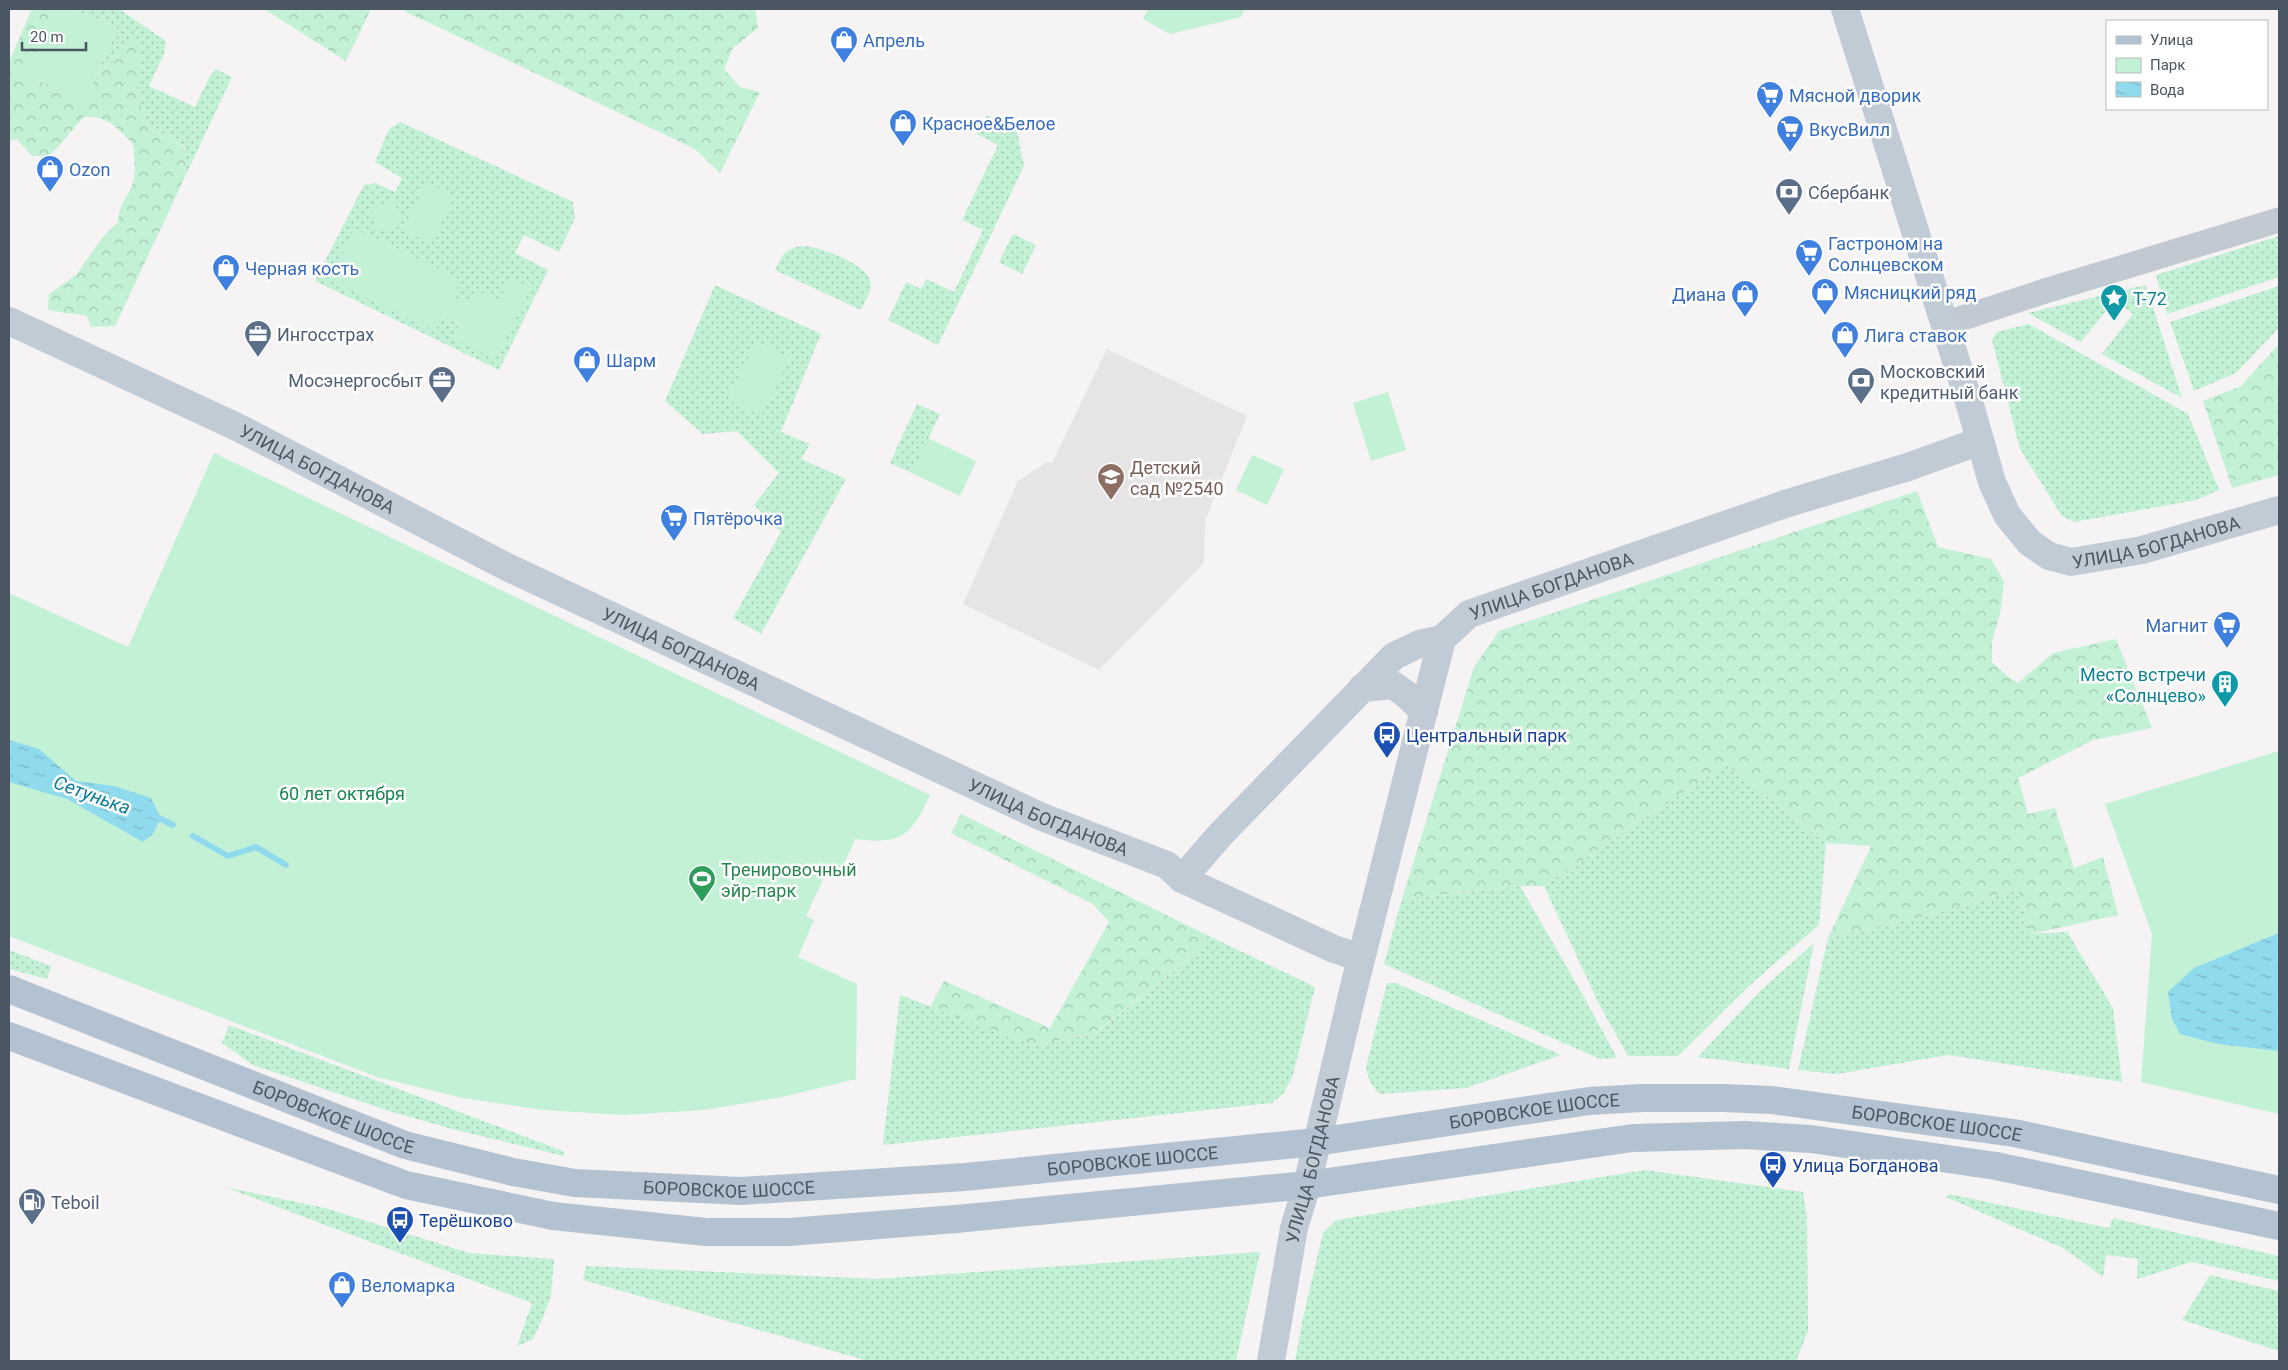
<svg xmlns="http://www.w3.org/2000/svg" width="2288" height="1370" font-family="Roboto,sans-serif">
  <defs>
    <pattern id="grass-dots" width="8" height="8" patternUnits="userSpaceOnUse" patternTransform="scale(1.25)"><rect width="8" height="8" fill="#c3f1d5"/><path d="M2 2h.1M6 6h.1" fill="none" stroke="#a0c6b0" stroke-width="1.8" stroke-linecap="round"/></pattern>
    <pattern id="forest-crowns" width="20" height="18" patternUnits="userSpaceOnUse" patternTransform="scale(1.25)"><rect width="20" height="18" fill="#c3f1d5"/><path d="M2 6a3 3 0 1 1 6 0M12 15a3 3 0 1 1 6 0" fill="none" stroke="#a0c6b0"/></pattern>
    <pattern id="water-ripples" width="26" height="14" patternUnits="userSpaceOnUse" patternTransform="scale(1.25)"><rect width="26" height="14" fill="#90daee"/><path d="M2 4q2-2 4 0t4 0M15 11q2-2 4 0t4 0" fill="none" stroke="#78b4c4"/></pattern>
  </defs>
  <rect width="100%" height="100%" fill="#f5f3f3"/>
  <!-- education -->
  <polygon fill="#e6e4e5" points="1107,349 1247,416 1205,521 1204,563 1099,670 963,604 1018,481 1047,462 1052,463"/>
  <!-- grass -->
  <g fill="url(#grass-dots)" fill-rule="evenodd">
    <polygon points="72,9 119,9 166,41 164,54 149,86 195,107 210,76 216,69 232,77 184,179 186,149 168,135 150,130 137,94 139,48 135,41 127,41 113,62 97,74 117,28"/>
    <polygon points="987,115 1017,131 1024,166 938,345 888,320 906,282 921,289 926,279 954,292 983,230 962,220 998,145 977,134"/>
    <path d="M 400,122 L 573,202 L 575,218 L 559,252 L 524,235 L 515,253 L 548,270 L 499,370 L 315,281 L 364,185 L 376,183 L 395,192 L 402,178 L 375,162 L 389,129 ZM 461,280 L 453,297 L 469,305 L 499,302 L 453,339 L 460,324 L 443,316 Z"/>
    <polygon points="1013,234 1036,245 1022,274 999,262"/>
    <polygon points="2279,236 2279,277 2167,314 2156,275"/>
    <path d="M 804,246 C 821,247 871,265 871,285 C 871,292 864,303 861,310 L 775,270 C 783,254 785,248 804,246 Z"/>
    <polygon points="715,285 821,334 781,432 810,444 801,459 846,479 761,634 733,618 781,532 754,505 779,473 737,431 703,434 665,401"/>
    <polygon points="2146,285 2182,398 2102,354 2133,314 2115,300 2081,342 2028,313"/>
    <polygon points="2279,286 2279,328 2236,373 2194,391 2170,322"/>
    <polygon points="2029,324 2188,414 2219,490 2196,500 2074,522 2062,516 2020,449 1992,340 1997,332"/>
    <polygon points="917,404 940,414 912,473 890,463"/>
    <polygon points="1726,764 1826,843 1819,925 1751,984 1678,1056 1628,1056 1599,1004 1544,886"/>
    <polygon points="1520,886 1584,997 1617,1058 1600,1059 1384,964 1402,899"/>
    <polygon points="2018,889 2031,934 2067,932 2113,1008 2122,1082 1948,1055 1837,1074 1798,1070 1828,938 1938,913"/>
    <polygon points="1207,935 1315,987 1293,1075 1284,1093 1272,1103 883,1145 900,995 1035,1046 1097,1032 1199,951"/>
    <polygon points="1814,943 1789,1069 1698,1057 1760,991"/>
    <polygon points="9,950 51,966 47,979 9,969"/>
    <path d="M 1387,983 L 1396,983 L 1561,1055 L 1466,1088 L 1380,1094 C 1372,1088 1367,1076 1366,1067 Z"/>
    <polygon points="229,1025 563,1151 564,1156 452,1129 389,1111 253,1065 222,1043"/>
    <polygon points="1645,1170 1803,1192 1807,1217 1808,1331 1796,1361 1295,1361 1303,1318 1323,1233 1336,1220"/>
    <polygon points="225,1187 325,1208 469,1253 554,1259 551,1296 542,1320 533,1339 517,1346 532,1303"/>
    <polygon points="1949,1194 2109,1228 2113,1218 2279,1256 2279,1281 2192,1262 2137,1279 2138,1259 2106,1255 2103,1277 2065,1249 1946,1197"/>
    <polygon points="1260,1252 1236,1361 868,1361 583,1280 586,1266 877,1279"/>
    <polygon points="2210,1275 2279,1291 2279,1351 2182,1320"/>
  </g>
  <!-- forest -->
  <g fill="url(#forest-crowns)">
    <path d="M 32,9 L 55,9 L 26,75 L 85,101 L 97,74 L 113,62 L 127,41 L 135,41 L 140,48 L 137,94 L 150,130 L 168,135 L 186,150 L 184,179 L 115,326 L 91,327 L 87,316 C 73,313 62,314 48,309 L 49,294 L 76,275 L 102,238 L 118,222 C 120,202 126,201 132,185 C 137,172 134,158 133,144 C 118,129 107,115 84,117 C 71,130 63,144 48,156 L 32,156 L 17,139 L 9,141 L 9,62 Z"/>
    <polygon points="264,9 371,9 346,61"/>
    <polygon points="400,9 755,9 758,28 733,48 724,69 740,87 760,92 720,173 695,149"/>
    <polygon points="2279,344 2279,475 2232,488 2203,401 2241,386"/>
    <polygon points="1917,491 1938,547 1991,559 2004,581 2000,614 1992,641 1992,662 2008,677 2018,683 2053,653 2116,639 2152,728 2093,740 2018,778 2028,814 2055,808 2074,868 2103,857 2118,915 2031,934 2018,889 1938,913 1828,938 1871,846 1826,843 1726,764 1544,886 1520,886 1402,899 1474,667 1499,631"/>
    <polygon points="961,814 1207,935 1199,951 1096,1032 1035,1046 930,1007 944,981 1050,1028 1109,922 1093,904 951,833"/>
  </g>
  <!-- green -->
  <g fill="#c3f1d5">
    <polygon points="55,9 72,9 117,28 85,101 26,75"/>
    <polygon points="1148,9 1245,9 1241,17 1170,34 1143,19"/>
    <polygon points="426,182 455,196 431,244 403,230"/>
    <polygon points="394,201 401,226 377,233 371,207"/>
    <polygon points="354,228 461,280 453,297 469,304 476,290 499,301 510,278 530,288 496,359 453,339 460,324 443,316 435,331 330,280"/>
    <polygon points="756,342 790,358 761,416 728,400"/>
    <polygon points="1388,392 1406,450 1371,461 1353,403"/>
    <polygon points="928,438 976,461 960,496 912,473"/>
    <path d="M 214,453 L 930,795 C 911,836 902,845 855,839 L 841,871 L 829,866 L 806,916 L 814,920 L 798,957 L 857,984 L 856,1079 L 782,1097 L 705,1110 L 623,1115 L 543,1110 L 463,1098 L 377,1077 L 9,936 L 9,593 L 128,647 Z"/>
    <polygon points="1252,455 1284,469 1267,505 1236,490"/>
    <polygon points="2279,751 2279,1114 2141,1082 2152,934 2105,804"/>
  </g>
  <!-- water -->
  <g fill="url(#water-ripples)">
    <polygon points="9,740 39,749 76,781 114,786 151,798 161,818 153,834 143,842 67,799 9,782"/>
    <polygon points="2279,933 2279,1051 2218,1044 2180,1034 2172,1019 2168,992 2194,968"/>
  </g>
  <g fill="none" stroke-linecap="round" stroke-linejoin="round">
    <!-- stream -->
    <g stroke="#90daee" stroke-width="6">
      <polyline points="155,816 173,825"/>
      <polyline points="193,836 228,856 256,847 286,865"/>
    </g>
    <!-- street -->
    <polyline stroke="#c1cad2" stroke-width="25" points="1944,324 2045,291 2279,220"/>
    <!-- secondary -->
    <g stroke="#c1cbd6" stroke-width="28">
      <path id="s1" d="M 1845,9 L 1970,405 L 1992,482 L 2007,515 L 2030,543 L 2049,556 L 2071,562 L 2142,550 L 2279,510"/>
      <path id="s2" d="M 9,321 L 237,427 L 511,569 L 1042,817 L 1167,865 L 1182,879 L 1334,949 L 1361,958"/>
      <polyline points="1362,688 1393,685 1407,695 1424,712"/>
      <polyline points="1182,879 1220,835 1394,656 1419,644 1442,639"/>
      <path id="s3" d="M 1271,1361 L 1294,1228 L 1307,1185 L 1353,991 L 1442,639 L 1469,614 L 1785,504 L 1908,467 L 1980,441"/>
    </g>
    <!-- primary -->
    <g stroke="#b3c2d1" stroke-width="28">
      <path id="s4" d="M 9,989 L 405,1145 L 513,1172 L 575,1183 L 741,1191 L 965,1177 L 1316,1142 L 1589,1101 L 1642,1098 L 1723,1098 L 1771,1100 L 2014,1133 L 2279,1190"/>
      <polyline points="9,1036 406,1185 553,1216 706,1232 789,1232 956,1219 1307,1185 1633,1138 1745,1135 1811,1139 1996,1166 2279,1226"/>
    </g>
  </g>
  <!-- icons -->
  <defs>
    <symbol id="shop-pin" viewBox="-11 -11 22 30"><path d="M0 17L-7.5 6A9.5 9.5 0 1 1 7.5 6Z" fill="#3f7fe0" stroke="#fff"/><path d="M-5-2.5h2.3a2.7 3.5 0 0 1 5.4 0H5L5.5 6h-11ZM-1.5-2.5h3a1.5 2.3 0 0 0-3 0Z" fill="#fff"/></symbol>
    <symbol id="supermarket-pin" viewBox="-11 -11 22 30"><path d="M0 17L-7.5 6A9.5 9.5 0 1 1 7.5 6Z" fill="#3f7fe0" stroke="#fff"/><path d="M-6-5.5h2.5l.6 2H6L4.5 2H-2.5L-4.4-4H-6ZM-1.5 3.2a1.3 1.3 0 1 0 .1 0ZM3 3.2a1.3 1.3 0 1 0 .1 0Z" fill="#fff"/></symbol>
    <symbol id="bank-pin" viewBox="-11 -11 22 30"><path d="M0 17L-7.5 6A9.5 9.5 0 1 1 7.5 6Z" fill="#5c6f8a" stroke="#fff"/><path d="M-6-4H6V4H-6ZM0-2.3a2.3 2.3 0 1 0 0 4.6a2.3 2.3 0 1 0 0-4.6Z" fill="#fff"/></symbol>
    <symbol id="sight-pin" viewBox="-11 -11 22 30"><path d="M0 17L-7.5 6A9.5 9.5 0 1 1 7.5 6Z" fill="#0f9aa8" stroke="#fff"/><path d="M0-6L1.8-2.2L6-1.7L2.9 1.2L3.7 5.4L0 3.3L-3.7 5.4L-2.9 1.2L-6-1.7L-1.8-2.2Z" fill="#fff"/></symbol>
    <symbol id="office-pin" viewBox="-11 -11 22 30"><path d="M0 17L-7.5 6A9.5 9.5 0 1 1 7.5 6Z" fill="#5c6f8a" stroke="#fff"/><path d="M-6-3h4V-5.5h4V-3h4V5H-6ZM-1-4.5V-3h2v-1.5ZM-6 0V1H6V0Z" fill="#fff"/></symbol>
    <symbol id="school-pin" viewBox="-11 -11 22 30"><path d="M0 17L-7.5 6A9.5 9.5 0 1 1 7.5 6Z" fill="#8d6e63" stroke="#fff"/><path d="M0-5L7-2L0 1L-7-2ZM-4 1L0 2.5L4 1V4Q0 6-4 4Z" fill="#fff"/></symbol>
    <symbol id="building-pin" viewBox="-11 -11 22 30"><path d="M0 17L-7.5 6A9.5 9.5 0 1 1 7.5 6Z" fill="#0f9aa8" stroke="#fff"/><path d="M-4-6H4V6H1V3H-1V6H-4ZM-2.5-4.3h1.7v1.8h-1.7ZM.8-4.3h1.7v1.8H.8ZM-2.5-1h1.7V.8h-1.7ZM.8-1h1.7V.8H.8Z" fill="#fff"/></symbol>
    <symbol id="bus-pin" viewBox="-11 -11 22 30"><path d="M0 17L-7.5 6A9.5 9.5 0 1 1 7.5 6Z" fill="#1a4fb4" stroke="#fff"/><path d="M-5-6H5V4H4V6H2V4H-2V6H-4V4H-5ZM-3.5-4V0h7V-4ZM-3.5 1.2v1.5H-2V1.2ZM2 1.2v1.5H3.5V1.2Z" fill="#fff"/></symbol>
    <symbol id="stadium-pin" viewBox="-11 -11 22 30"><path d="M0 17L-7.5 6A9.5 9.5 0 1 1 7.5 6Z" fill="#2e9e5b" stroke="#fff"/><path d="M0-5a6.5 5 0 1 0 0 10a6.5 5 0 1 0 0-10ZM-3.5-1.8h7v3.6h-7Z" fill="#fff"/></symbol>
    <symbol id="fuel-pin" viewBox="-11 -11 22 30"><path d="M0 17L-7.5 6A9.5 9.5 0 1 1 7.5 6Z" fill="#5c6f8a" stroke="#fff"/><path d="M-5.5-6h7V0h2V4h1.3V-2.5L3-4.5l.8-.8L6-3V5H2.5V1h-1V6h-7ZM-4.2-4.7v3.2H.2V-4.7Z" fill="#fff"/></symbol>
  </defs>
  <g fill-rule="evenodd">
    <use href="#shop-pin" x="828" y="24" width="32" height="43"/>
    <use href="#supermarket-pin" x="1754" y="79" width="32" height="43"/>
    <use href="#shop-pin" x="887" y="107" width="32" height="43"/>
    <use href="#supermarket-pin" x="1774" y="113" width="32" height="43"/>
    <use href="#shop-pin" x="34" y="153" width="32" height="43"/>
    <use href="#bank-pin" x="1773" y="176" width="32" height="43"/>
    <use href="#supermarket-pin" x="1793" y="237" width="32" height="43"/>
    <use href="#shop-pin" x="210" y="252" width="32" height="43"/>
    <use href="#shop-pin" x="1809" y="276" width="32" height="43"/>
    <use href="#shop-pin" x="1729" y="278" width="32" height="43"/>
    <use href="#sight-pin" x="2098" y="282" width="32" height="43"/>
    <use href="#office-pin" x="242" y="318" width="32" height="43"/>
    <use href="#shop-pin" x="1829" y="319" width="32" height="43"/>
    <use href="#shop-pin" x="571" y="344" width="32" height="43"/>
    <use href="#office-pin" x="426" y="364" width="32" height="43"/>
    <use href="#bank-pin" x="1845" y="365" width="32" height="43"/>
    <use href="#school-pin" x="1095" y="461" width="32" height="43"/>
    <use href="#supermarket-pin" x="658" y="502" width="32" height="43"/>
    <use href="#supermarket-pin" x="2211" y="609" width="32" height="43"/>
    <use href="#building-pin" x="2209" y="668" width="32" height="43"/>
    <use href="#bus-pin" x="1371" y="719" width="32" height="43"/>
    <use href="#stadium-pin" x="686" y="863" width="32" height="43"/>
    <use href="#bus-pin" x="1757" y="1149" width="32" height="43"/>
    <use href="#fuel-pin" x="16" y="1186" width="32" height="43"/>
    <use href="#bus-pin" x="384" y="1204" width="32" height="43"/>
    <use href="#shop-pin" x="326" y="1269" width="32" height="43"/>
  </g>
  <g text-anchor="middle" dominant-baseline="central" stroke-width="5" stroke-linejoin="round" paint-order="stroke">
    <!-- shop labels -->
    <g font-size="18" fill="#366cbe" stroke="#fff" text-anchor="start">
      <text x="863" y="40">Апрель</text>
      <text x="1789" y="95">Мясной дворик</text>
      <text x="922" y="123">Красное&amp;Белое</text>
      <text x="1809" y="129">ВкусВилл</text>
      <text x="69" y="169">Ozon</text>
      <text x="1828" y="243">Гастроном на<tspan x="1828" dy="21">Солнцевском</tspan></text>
      <text x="245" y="268">Черная кость</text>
      <text x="1844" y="292">Мясницкий ряд</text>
      <text x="1726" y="294" text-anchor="end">Диана</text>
      <text x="1864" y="335">Лига ставок</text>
      <text x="606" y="360">Шарм</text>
      <text x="693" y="518">Пятёрочка</text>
      <text x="2208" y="625" text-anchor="end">Магнит</text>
      <text x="361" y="1285">Веломарка</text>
    </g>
    <!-- service labels -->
    <g font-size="18" fill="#4e5e75" stroke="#fff" text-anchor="start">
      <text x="1808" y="192">Сбербанк</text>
      <text x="277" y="334">Ингосстрах</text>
      <text x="1880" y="371">Московский<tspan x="1880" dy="21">кредитный банк</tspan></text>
      <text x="423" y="380" text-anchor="end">Мосэнергосбыт</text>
      <text x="51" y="1202">Teboil</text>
    </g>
    <!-- culture labels -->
    <g font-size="18" fill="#0d838f" stroke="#fff" text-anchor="start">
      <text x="2133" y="298">Т-72</text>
      <text x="2206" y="674" text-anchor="end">Место встречи<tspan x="2206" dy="21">«Солнцево»</tspan></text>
    </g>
    <!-- education labels -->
    <g font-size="18" fill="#785e54" stroke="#fff" text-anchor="start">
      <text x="1130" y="467">Детский<tspan x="1130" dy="21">сад №2540</tspan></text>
    </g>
    <!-- street labels -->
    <g font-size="18" fill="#4a5661" stroke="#fff">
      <text stroke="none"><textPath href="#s2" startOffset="342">УЛИЦА БОГДАНОВА</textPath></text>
      <text stroke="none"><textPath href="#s1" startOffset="701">УЛИЦА БОГДАНОВА</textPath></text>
      <text stroke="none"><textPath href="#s3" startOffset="866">УЛИЦА БОГДАНОВА</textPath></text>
      <text stroke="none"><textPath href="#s2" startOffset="748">УЛИЦА БОГДАНОВА</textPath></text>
      <text stroke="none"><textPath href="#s2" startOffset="1152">УЛИЦА БОГДАНОВА</textPath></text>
      <text stroke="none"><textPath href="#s4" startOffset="1564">БОРОВСКОЕ ШОССЕ</textPath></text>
      <text stroke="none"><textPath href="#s4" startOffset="349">БОРОВСКОЕ ШОССЕ</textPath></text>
      <text stroke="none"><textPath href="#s4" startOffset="1969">БОРОВСКОЕ ШОССЕ</textPath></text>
      <text stroke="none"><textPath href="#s3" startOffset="206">УЛИЦА БОГДАНОВА</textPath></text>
      <text stroke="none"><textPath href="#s4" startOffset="1159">БОРОВСКОЕ ШОССЕ</textPath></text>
      <text stroke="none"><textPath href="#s4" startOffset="754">БОРОВСКОЕ ШОССЕ</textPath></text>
    </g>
    <!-- transit labels -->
    <g font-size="18" fill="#164399" stroke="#fff" text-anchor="start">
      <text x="1406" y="735">Центральный парк</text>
      <text x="1792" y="1165">Улица Богданова</text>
      <text x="419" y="1220">Терёшково</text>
    </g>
    <!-- park labels -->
    <g font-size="18" fill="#17864f" stroke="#fff">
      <text x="342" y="793">60 лет октября</text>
    </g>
    <!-- leisure labels -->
    <g font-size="18" fill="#27864d" stroke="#fff" text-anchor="start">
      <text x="721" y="869">Тренировочный<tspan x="721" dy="21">эйр-парк</tspan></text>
    </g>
    <!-- water labels -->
    <g font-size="19" font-style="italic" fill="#0c7c9b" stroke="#fff">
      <text transform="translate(92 795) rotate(20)">Сетунька</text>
    </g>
  </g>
  <!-- border -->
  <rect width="2288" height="1370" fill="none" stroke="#4a5661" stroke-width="20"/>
  <!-- legend -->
  <rect x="2106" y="20" width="162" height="90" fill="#ffffff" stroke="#b7bbc0"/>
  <rect x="2116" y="36" width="25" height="8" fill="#b3c2d1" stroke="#b7bbc0"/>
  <text x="2150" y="45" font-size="15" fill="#4a5661">Улица</text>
  <rect x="2116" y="58" width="25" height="15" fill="#c3f1d5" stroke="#b7bbc0"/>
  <text x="2150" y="70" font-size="15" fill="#4a5661">Парк</text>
  <rect x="2116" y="82" width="25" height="15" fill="url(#water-ripples)" stroke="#b7bbc0"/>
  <text x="2150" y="95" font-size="15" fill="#4a5661">Вода</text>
  <!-- scale -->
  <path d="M22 42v8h64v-8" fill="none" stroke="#4a5661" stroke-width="2.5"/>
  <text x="30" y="42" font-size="15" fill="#4a5661" stroke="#ffffff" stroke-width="4" paint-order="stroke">20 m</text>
</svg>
